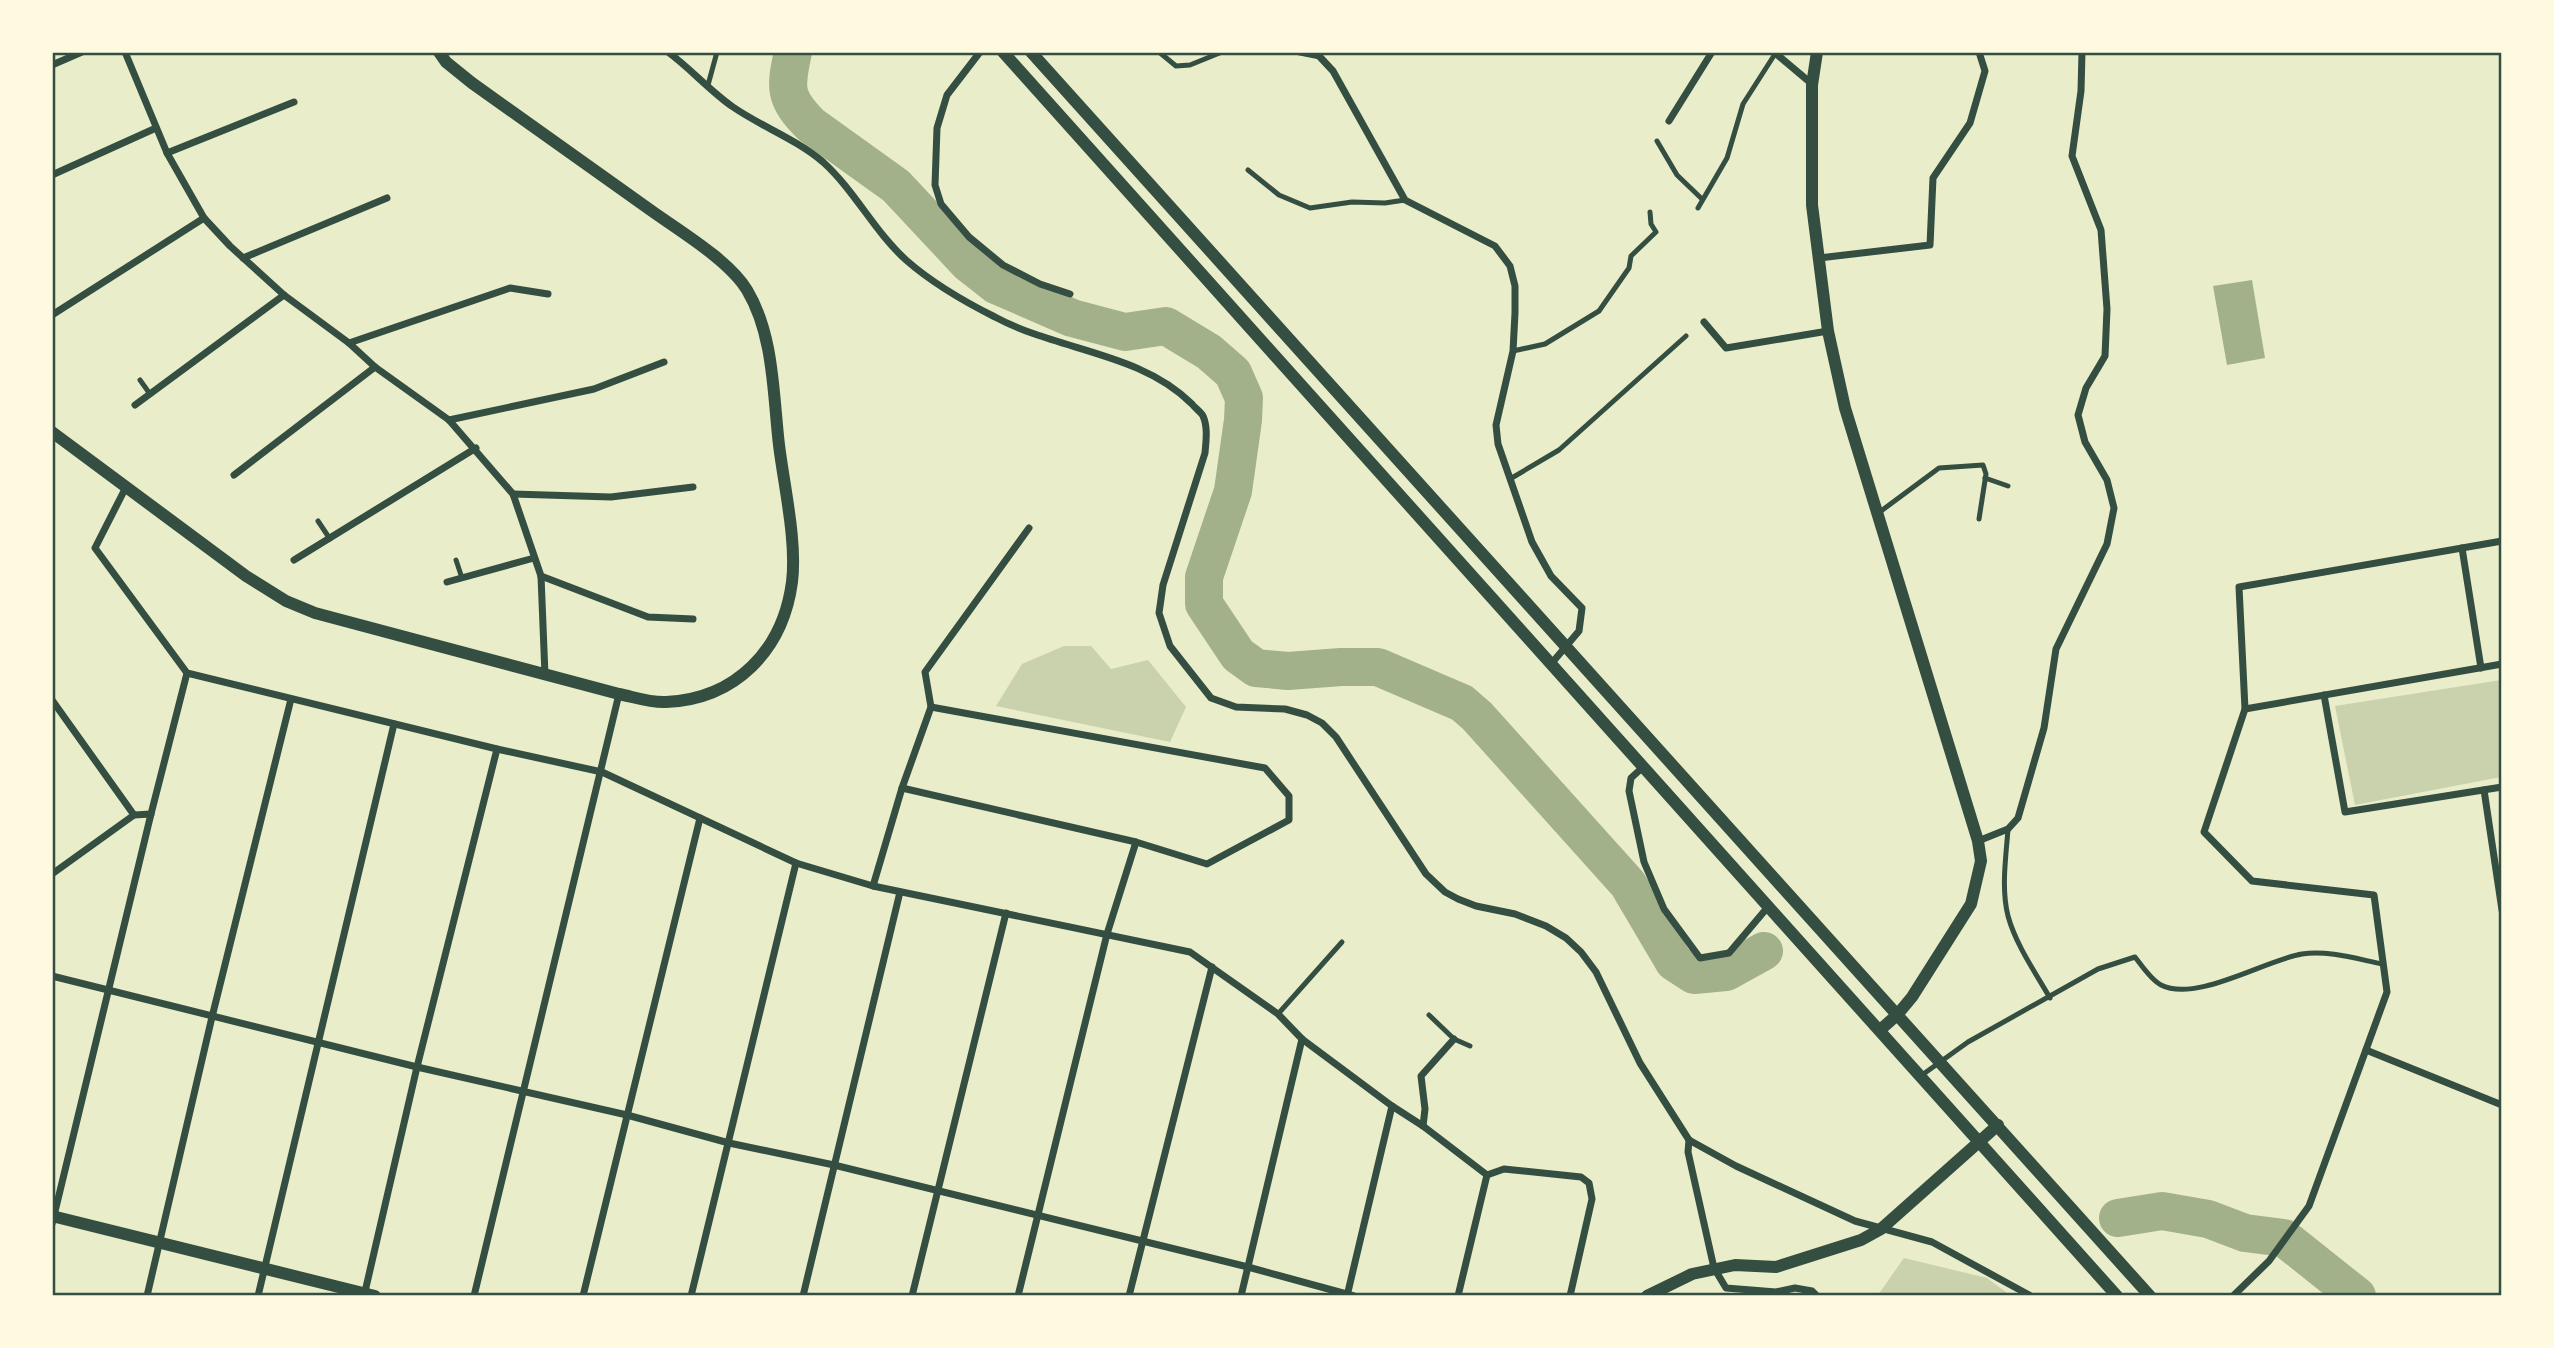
<svg xmlns="http://www.w3.org/2000/svg" width="2554" height="1348" font-family="Literata,serif">
  <rect width="100%" height="100%" fill="#e9edc9"/>
  <!-- green -->
  <g fill="#cad2ad">
    <polygon points="1064,646 1091,646 1111,669 1148,660 1186,707 1170,742 996,706 1022,664"/>
    <polygon points="2501,680 2501,777 2355,805 2335,706"/>
    <polygon points="1904,1258 1987,1278 2010,1295 1878,1295"/>
  </g>
  <!-- water -->
  <polygon fill="#a3b18a" points="2252,280 2265,358 2227,365 2213,286"/>
  <g fill="none" stroke-linecap="round" stroke-linejoin="round">
    <!-- river -->
    <g stroke="#a3b18a" stroke-width="38">
      <path d="M 793,52 C 785,88 784,98 811,125 L 896,186 L 968,263 L 996,285 L 1072,318 L 1125,332 L 1166,326 L 1209,352 L 1233,373 L 1244,398 L 1243,420 L 1233,491 L 1204,577 L 1204,604 L 1238,655 L 1256,668 L 1288,671 L 1341,667 L 1378,667 L 1462,703 L 1477,716 L 1628,884 L 1674,962 L 1694,975 L 1726,972 L 1764,951"/>
      <polyline points="2118,1218 2162,1211 2208,1219 2245,1233 2284,1238 2357,1296"/>
    </g>
    <!-- service -->
    <g stroke="#344e41" stroke-width="5">
      <polyline points="1159,52 1176,66 1190,65 1222,52"/>
      <polyline points="1295,52 1320,57"/>
      <polyline points="708,85 717,52"/>
      <polyline points="1657,141 1677,175 1702,199"/>
      <polyline points="1248,170 1279,195 1310,208 1352,202 1385,203 1405,200"/>
      <polyline points="1698,208 1727,158 1743,104 1775,54"/>
      <polyline points="1513,351 1545,344 1599,311 1629,268 1631,256 1656,232 1651,224 1650,212"/>
      <polyline points="140,380 150,394"/>
      <polyline points="1985,478 2008,486"/>
      <polyline points="1510,479 1559,450 1686,336"/>
      <polyline points="1877,514 1939,468 1983,465 1986,474 1979,519"/>
      <polyline points="318,521 330,539"/>
      <polyline points="456,560 462,578"/>
      <path d="M 2008,829 C 2006,857 2001,888 2008,916 C 2016,945 2035,972 2050,998"/>
      <polyline points="1278,1014 1342,942"/>
      <polyline points="1429,1015 1454,1039 1470,1046"/>
      <path d="M 1922,1075 L 1968,1042 L 2098,969 L 2135,957 C 2142,966 2151,980 2161,985 C 2196,1003 2265,960 2302,954 C 2328,950 2357,959 2382,964"/>
    </g>
    <!-- minor -->
    <g stroke="#344e41" stroke-width="7">
      <polyline points="125,52 167,153 204,218 230,246 284,295 349,343 375,367 449,420 513,494 541,576 545,675"/>
      <path d="M 668,52 C 691,69 710,91 733,107 C 762,127 796,139 823,162 C 855,191 874,231 906,260 C 931,282 965,302 995,317 C 1058,351 1140,352 1192,404 C 1195,408 1201,412 1203,416 C 1208,427 1206,441 1205,453 L 1163,585 L 1159,613 L 1170,646 L 1211,698 L 1236,707 L 1285,709 L 1307,715 L 1322,723 L 1336,737 L 1426,874 L 1445,892 L 1458,899 L 1476,906 L 1515,914 L 1546,926 L 1566,938 L 1581,952 L 1596,972 L 1640,1063 L 1689,1140 L 1736,1166 L 1855,1221 L 1932,1242 L 2031,1296"/>
      <polyline points="980,52 947,95 937,128 935,185 941,204 969,237 1003,265 1040,284 1070,294"/>
      <polyline points="1774,52 1812,84"/>
      <polyline points="1320,57 1333,71 1405,200 1495,246 1510,266 1515,286 1515,313 1513,351 1496,425 1498,444 1532,542 1551,576 1582,608 1579,631 1551,664"/>
      <polyline points="52,65 82,52"/>
      <polyline points="1669,121 1712,52"/>
      <polyline points="167,153 294,102"/>
      <polyline points="52,175 156,128"/>
      <polyline points="243,258 387,198"/>
      <polyline points="1819,258 1930,245 1933,178 1970,123 1985,71 1979,52"/>
      <polyline points="52,315 204,218"/>
      <polyline points="1704,322 1726,348 1828,331"/>
      <polyline points="349,343 510,288 548,294"/>
      <polyline points="135,405 284,295"/>
      <polyline points="449,420 594,389 664,362"/>
      <polyline points="234,475 375,367"/>
      <polyline points="126,487 95,548 187,673 497,749 602,772 796,863 873,886 1190,952 1278,1014 1302,1039 1392,1106 1423,1126 1487,1175 1504,1169 1581,1177 1589,1183 1592,1199 1570,1296"/>
      <polyline points="513,494 611,497 693,487"/>
      <polyline points="2502,541 2239,587 2245,709 2502,664"/>
      <polyline points="2462,548 2481,668"/>
      <polyline points="294,560 476,448"/>
      <polyline points="541,576 648,617 693,619"/>
      <polyline points="447,582 534,558"/>
      <polyline points="2324,695 2345,812 2502,787"/>
      <polyline points="52,700 134,815"/>
      <polyline points="1642,768 1631,778 1629,791 1644,862 1664,909 1700,958 1729,953 1767,908"/>
      <polyline points="902,788 1136,842 1207,864 1289,820 1289,796 1265,768 931,707"/>
      <polyline points="2484,790 2502,910"/>
      <polyline points="1978,841 2008,829 2018,818 2044,728 2056,649 2107,544 2114,508 2107,480 2085,442 2078,415 2086,388 2105,356 2107,309 2101,230 2072,156 2081,91 2082,52"/>
      <polyline points="52,874 134,815 151,814"/>
      <polyline points="873,886 902,788 931,707 925,672 1029,528"/>
      <polyline points="52,976 417,1067 627,1115 729,1143 834,1165 1248,1267 1354,1296"/>
      <polyline points="2366,1050 2502,1105"/>
      <polyline points="1423,1126 1425,1109 1421,1076 1454,1039"/>
      <polyline points="1689,1140 1688,1152 1714,1268 1726,1288 1776,1292 1795,1288 1812,1291 1817,1296"/>
      <polyline points="52,1224 151,814 187,673"/>
      <polyline points="147,1296 212,1017 291,699"/>
      <polyline points="258,1296 394,724"/>
      <polyline points="364,1296 417,1067 497,749"/>
      <polyline points="474,1296 619,694"/>
      <polyline points="583,1296 700,818"/>
      <polyline points="691,1296 796,863"/>
      <polyline points="803,1296 900,892"/>
      <polyline points="912,1296 1006,913"/>
      <polyline points="1018,1296 1107,934 1136,842"/>
      <polyline points="1129,1296 1212,967"/>
      <polyline points="1241,1296 1302,1039"/>
      <polyline points="1347,1296 1392,1106"/>
      <polyline points="1458,1296 1487,1175"/>
      <polyline points="2233,1296 2269,1261 2309,1206 2387,992 2374,895 2252,881 2204,832 2245,709"/>
    </g>
    <!-- tertiary -->
    <g stroke="#344e41" stroke-width="12">
      <polyline points="1003,52 2117,1296"/>
      <polyline points="1031,52 2150,1296"/>
      <polyline points="1817,52 1812,85 1812,205 1828,331 1845,408 1978,841 1981,861 1971,904 1912,997 1897,1015 1880,1030"/>
      <path d="M 52,432 L 246,576 L 286,601 L 315,613 L 619,694 C 634,697 651,703 666,702 C 736,699 783,650 792,582 C 797,541 784,486 779,445 C 773,394 774,335 747,290 C 729,260 678,230 649,209 C 590,167 531,125 472,83 L 446,62 L 439,52"/>
      <polyline points="52,1216 375,1296"/>
      <polyline points="1647,1296 1692,1274 1735,1265 1776,1267 1861,1240 1881,1229 1998,1125"/>
    </g>
  </g>
  <!-- border -->
  <rect width="2554" height="1348" fill="none" stroke="#fefae0" stroke-width="108"/>
  <rect x="54" y="54" width="2446" height="1240" fill="none" stroke="#344e41" stroke-width="2.5"/>
</svg>
